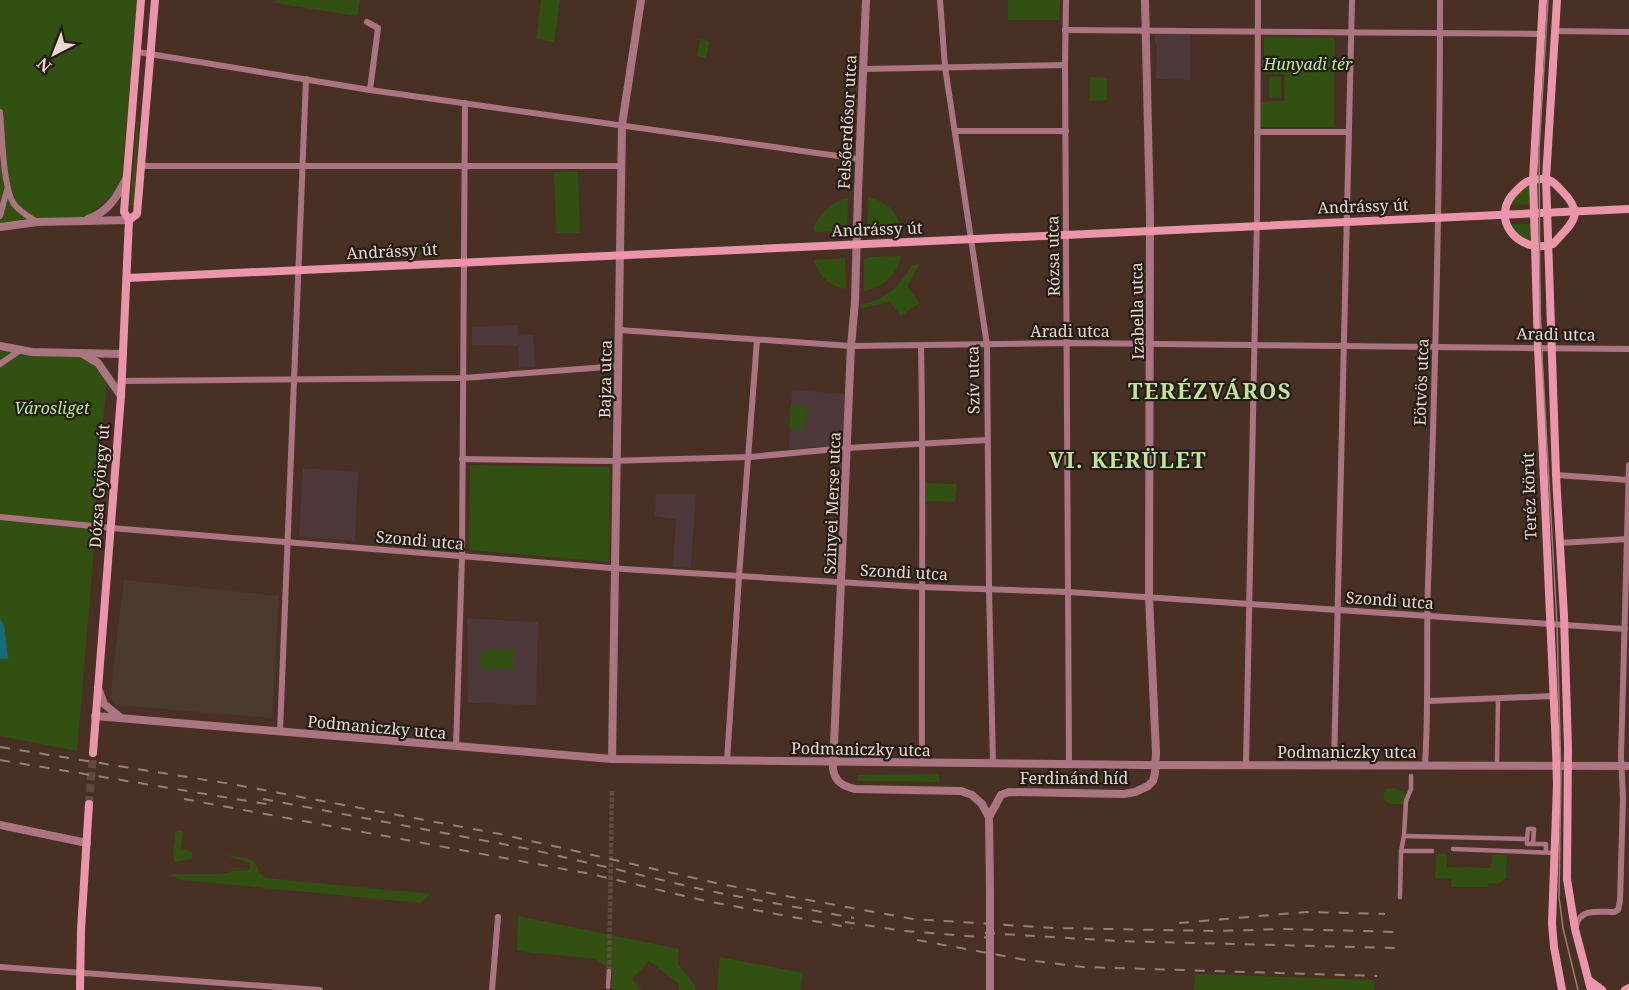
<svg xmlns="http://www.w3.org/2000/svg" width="1629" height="990" font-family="'Noto Serif',serif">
  <rect width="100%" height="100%" fill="#483124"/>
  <!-- education -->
  <g fill="#4d383b">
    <polygon points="1155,34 1190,34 1190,80 1156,79 1157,45 1155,44"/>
    <polygon points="517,325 518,336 533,335 535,367 519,368 518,346 472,345 472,327"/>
    <polygon points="792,390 845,394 842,445 789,449"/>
    <polygon points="303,468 358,472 355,541 299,536"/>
    <polygon points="656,494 696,494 691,568 673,567 676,519 655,516"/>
    <polygon points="467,618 538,622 536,705 468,703"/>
  </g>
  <!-- medical -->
  <polygon fill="#4b3b2f" points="124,580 279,596 272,718 116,705 113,703 111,697 113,671"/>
  <!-- green -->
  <g fill="#325012">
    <polygon points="0,0 137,0 122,176 114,193 84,220 0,227"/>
    <polygon points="276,0 360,0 357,16 275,3"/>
    <polygon points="541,0 560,0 554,42 536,39"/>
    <polygon points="1008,0 1060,0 1059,20 1008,20"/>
    <polygon points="1264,37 1335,38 1334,127 1260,127 1260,102 1285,101 1284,74 1264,74"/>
    <polygon points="700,39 709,41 706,58 697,56"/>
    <polygon points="1090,77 1107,78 1107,100 1090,101"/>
    <rect x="1269" y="77" width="12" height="21"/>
    <polygon points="137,121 139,121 134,205 130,205"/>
    <polygon points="578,171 580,233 556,233 554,172"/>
    <polygon points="1529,185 1529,204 1511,205 1515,195"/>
    <path d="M 868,197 C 886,201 897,211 901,229 L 867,231 Z"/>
    <path d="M 848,198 L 847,231 L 815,232 L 813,228 C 820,213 831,202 848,198 Z"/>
    <polygon points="1510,224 1530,224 1531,242 1515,233"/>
    <path d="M 901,256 C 897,275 883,287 864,291 L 864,259 L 872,257 Z"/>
    <path d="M 845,258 L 846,289 C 829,286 819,276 814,260 Z"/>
    <path d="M 920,264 L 907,286 L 919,303 L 901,316 L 889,301 L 882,304 L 861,308 L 861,304 C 886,301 900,285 912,265 Z"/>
    <polygon points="0,346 82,353 107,379 91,546 94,550 77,751 0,736"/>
    <polygon points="791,405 807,406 805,429 789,429"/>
    <polygon points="470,465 608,467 610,469 609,562 469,550"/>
    <polygon points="926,483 957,484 955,502 926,501"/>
    <rect x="481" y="649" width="33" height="20"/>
    <polygon points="939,774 939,782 858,781 858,775"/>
    <polygon points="1061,776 1128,777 1128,782 1061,782"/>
    <path d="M 1394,788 L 1411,795 L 1407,805 C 1395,804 1379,806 1385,789 Z"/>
    <path d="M 179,830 L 183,832 L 181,848 L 192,852 L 192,859 L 175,862 C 170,853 176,843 175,833 Z"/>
    <polygon points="1436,854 1447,854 1447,867 1491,868 1492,855 1507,855 1506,879 1503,879 1502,882 1499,882 1499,884 1488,883 1488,887 1451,887 1451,879 1435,878"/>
    <polygon points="226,855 247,858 255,862 260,873 266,878 430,894 421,903 182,880 171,876 173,874 222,874 233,871 250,870 249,863"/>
    <polygon points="518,916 679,949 678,964 696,987 695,990 679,990 678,983 649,961 632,979 641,990 612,990 612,971 596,959 517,951"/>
    <polygon points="720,957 803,973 800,990 717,990"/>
    <polygon points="1195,974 1375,980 1374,990 1194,990"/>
  </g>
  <!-- water -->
  <polygon fill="#176c79" points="0,619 4,625 8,659 0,659"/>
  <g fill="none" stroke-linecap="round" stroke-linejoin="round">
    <!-- pedestrian-tunnel -->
    <polyline stroke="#604a3e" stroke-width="4.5" stroke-dasharray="4.5 2" stroke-linecap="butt" points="609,971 612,790"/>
    <!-- secondary-tunnel -->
    <polyline stroke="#604a3e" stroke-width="8" stroke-dasharray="8 4" stroke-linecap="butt" points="89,804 93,753"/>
    <!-- pedestrian -->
    <g stroke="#ab7481" stroke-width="4.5">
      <polyline points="1497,765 1498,698"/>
      <polyline points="1404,836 1527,839 1527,844 1546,844 1546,852"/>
      <polyline points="1527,839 1528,829 1534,829 1533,844"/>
      <polyline points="1453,849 1555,853"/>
      <polyline points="1401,851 1432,851"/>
      <polyline points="1400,897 1401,851 1404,836 1406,801 1411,789 1411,776"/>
      <polyline points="608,987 609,971"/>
    </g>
    <!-- minor -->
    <g stroke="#ab7481" stroke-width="6">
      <polyline points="940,0 945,67 987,345 989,588 993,764"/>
      <polyline points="1066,0 1065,65 1069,764"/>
      <polyline points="367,22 378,28 370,90"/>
      <polyline points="1065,30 1541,34"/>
      <polyline points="1555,31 1629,32"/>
      <polyline points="138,52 370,90 859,159"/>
      <polyline points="863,69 1065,65"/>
      <path d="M 0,112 C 2,133 3,189 14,204 C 20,212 29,217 37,222"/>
      <polyline points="955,131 1066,131"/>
      <polyline points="1257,132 1348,132"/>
      <polyline points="141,166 621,166"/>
      <polyline points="0,216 7,190"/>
      <polyline points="619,330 851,346 1067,343 1629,349"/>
      <path d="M 921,346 C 924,485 921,624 922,763"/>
      <polyline points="0,364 19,351"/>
      <polyline points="121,381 463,378 619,366"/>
      <polyline points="462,459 608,461 750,457 847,448 987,440"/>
      <polyline points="1556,475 1629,480"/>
      <polyline points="0,517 123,529 623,569 921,587 1069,592 1625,629"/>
      <polyline points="1559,543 1629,539"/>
      <polyline points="1428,701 1553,696"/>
      <polyline points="280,732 306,79"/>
      <polyline points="456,747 462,556 465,103"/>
      <polyline points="727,761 739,577 757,340"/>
      <polyline points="1246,765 1257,216 1258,0"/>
      <polyline points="1334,765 1352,0"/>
      <path d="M 1425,765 C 1429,705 1426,644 1428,584 C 1435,389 1440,195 1440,0"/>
      <path d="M 1576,926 C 1580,908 1599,912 1614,912 L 1618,910 L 1620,901 L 1623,798 L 1621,757 L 1629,465"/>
      <polyline points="0,967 320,990"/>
      <polyline points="492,990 498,917"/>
    </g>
    <!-- tertiary -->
    <g stroke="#ab7481" stroke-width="8">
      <path d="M 866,0 L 858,192 L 855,302 L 851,346 L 833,769 C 835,782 843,786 855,789 L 961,791 L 972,795 L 982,804 L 989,817 L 990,893"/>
      <path d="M 88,219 C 108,212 117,197 126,179"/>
      <polyline points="0,227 37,222 129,220"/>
      <polyline points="0,346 32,352 123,354"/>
      <polyline points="83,354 98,363 121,396"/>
      <polyline points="98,688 104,704 121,718"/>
      <polyline points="95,716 612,759 1143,765 1629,766"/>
      <polyline points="612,759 622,125 641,0"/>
      <polyline points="989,817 1001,795 1009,792 1124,794 1135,792 1148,786 1153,781 1155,773 1156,753 1149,597 1150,215 1145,0"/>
      <polyline points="0,825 87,843"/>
      <polyline points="990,971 990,990"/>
    </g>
    <!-- secondary -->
    <g stroke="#eb95aa" stroke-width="8">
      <polyline points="1543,0 1533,179 1538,347 1556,749 1557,785 1552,924 1554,947 1562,990"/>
      <polyline points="1557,0 1546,179 1556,475 1564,616 1568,748 1567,879 1575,929 1591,990"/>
      <path d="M 1542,179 C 1552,179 1555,184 1562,191 C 1586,215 1572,223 1553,244 C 1520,256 1486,218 1517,190 C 1526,181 1530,179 1542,179 Z"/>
      <polyline points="129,220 137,214 155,0"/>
      <polyline points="127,278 1629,209"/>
      <polyline points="93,753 121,396 129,220 124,212 141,0"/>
      <polyline points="1590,981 1602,990"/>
      <polyline points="80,990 81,930 89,804"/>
      <polyline points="1625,990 1629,988"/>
    </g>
    <!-- tram -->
    <polyline stroke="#938075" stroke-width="1.5" points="1548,0 1539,149 1540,320 1557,625 1561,775 1559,897 1563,928 1578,990"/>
    <!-- rail -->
    <g stroke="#938075" stroke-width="2" stroke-dasharray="10 10" stroke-linecap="butt">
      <polyline points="0,747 231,784 500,834 725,885 913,919 1054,928 1217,931 1284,929 1397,932"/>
      <polyline points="0,760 272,805"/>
      <polyline points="184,799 591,874 706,901 852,928"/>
      <polyline points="263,799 529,849 709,891 854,918"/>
      <polyline points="845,922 904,931 994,938"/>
      <polyline points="1179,923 1306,912 1385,914"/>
      <polyline points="985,933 1118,941 1396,948"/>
      <polyline points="917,940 1020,959 1083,967 1377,976"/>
    </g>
    <!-- tertiary-bridge -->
    <polyline stroke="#ab7481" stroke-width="8" points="990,893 990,971"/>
  </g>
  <g text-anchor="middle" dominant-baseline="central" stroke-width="4.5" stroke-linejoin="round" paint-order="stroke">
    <!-- park labels -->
    <g font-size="16" font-style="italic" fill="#b9ea91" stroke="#261c16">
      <text x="1308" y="64">Hunyadi tér</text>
      <text x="52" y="408">Városliget</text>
    </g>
    <!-- street labels -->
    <g font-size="16" fill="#e7d9d0" stroke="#261c16">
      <text transform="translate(847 122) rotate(-87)">Felsőerdősor utca</text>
      <text transform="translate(1363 206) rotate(-2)">Andrássy út</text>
      <text transform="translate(877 229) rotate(-2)">Andrássy út</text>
      <text transform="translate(392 251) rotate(-3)">Andrássy út</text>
      <text transform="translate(1053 256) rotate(-91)">Rózsa utca</text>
      <text transform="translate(1137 311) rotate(-91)">Izabella utca</text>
      <text x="1070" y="331">Aradi utca</text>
      <text transform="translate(1556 334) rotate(1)">Aradi utca</text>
      <text transform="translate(605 379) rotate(-89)">Bajza utca</text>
      <text transform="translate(973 380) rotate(-91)">Szív utca</text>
      <text transform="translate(1421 382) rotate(-88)">Eötvös utca</text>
      <text transform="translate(99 486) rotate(-86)">Dózsa György út</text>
      <text transform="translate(1529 496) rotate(-92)">Teréz körút</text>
      <text transform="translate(832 503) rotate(-88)">Szinyei Merse utca</text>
      <text transform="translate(420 540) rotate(5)">Szondi utca</text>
      <text transform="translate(904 572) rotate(3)">Szondi utca</text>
      <text transform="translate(1390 600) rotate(4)">Szondi utca</text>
      <text transform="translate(377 727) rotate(5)">Podmaniczky utca</text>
      <text transform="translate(861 749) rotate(1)">Podmaniczky utca</text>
      <text x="1347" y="752">Podmaniczky utca</text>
      <text x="1074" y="778">Ferdinánd híd</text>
    </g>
    <!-- district labels -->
    <g font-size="22" font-weight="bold" letter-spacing="1.5" fill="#c0e39c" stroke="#261c16">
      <text x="1210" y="390">TERÉZVÁROS</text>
      <text x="1128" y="459">VI. KERÜLET</text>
    </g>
  </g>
  <!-- north arrow -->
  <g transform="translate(54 54) rotate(222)" stroke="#261c16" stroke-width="4.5" paint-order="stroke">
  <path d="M0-4.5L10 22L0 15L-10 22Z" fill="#e7d9d0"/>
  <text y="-9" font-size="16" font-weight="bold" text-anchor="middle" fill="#e7d9d0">N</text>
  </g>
</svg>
